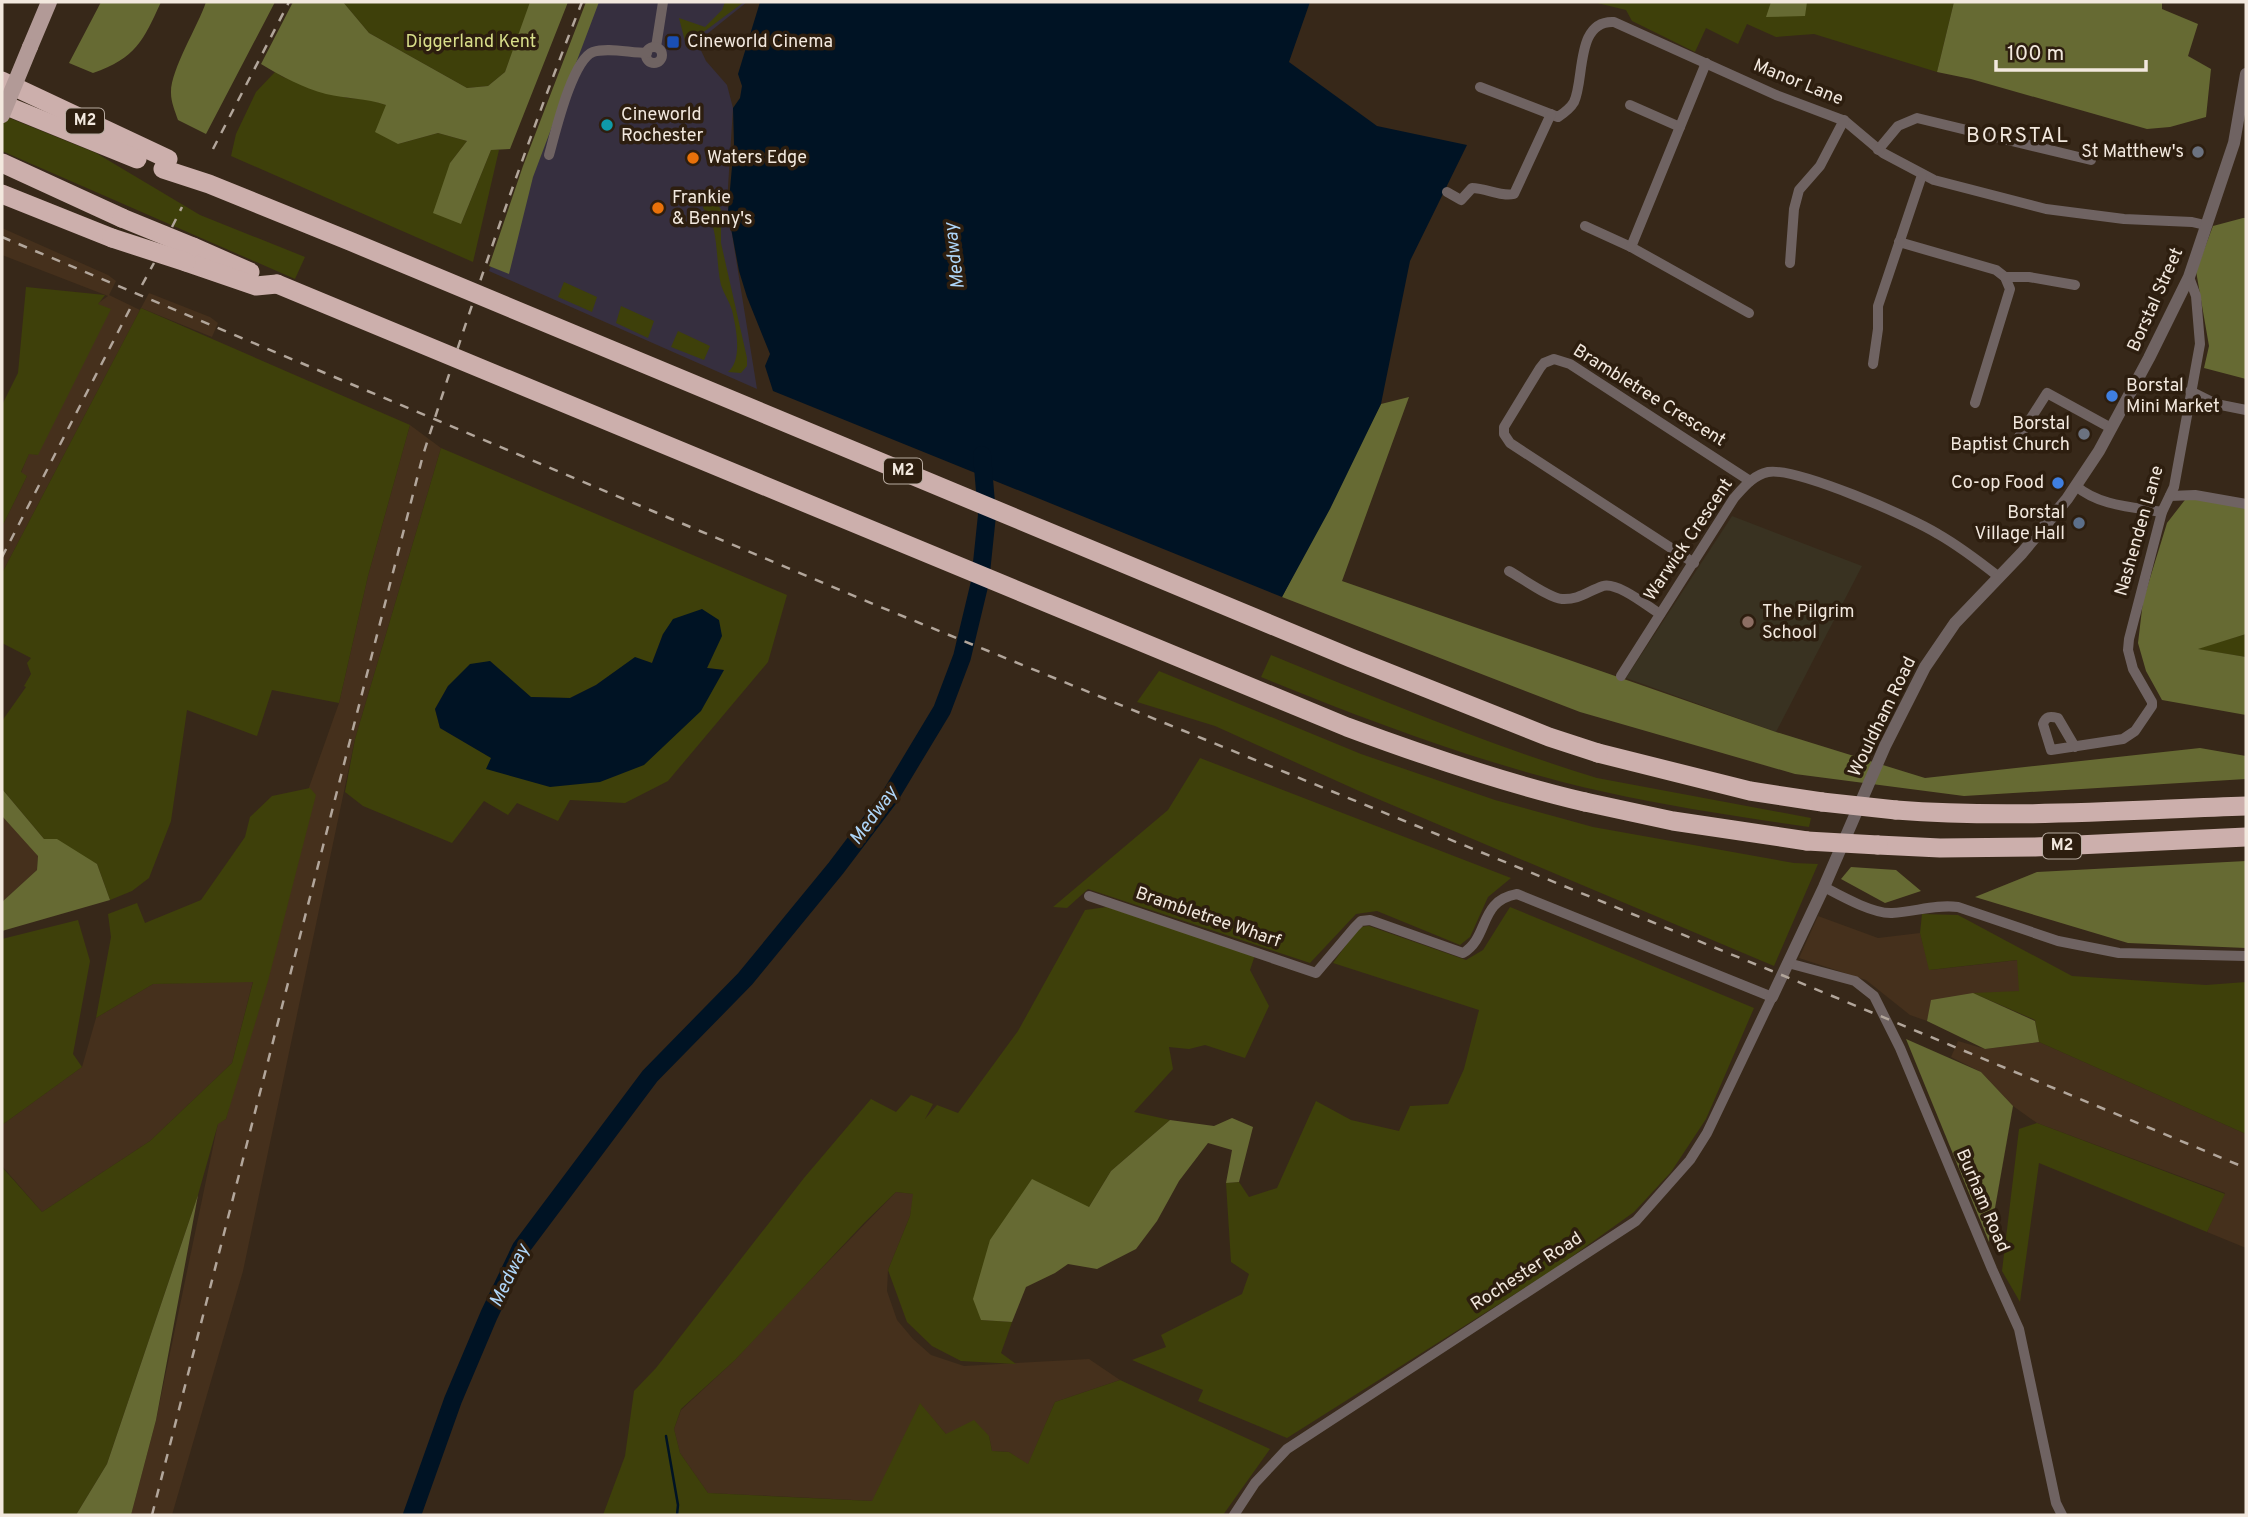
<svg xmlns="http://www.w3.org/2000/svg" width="2248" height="1517" font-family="Overpass,sans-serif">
  <rect width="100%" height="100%" fill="#372819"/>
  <!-- commercial -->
  <polygon fill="#362f3f" points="592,2 747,2 697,42 706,61 727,85 733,108 727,203 757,389 489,271"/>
  <!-- built -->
  <g fill="#45301c">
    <polygon points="2,228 108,275 116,281 109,295 140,310 2,573 2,527 27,476 21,473 29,453 37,455 97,304 108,296 2,255"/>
    <polygon points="149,293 210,317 218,323 212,337 141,308"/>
    <polygon points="410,425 441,448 355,739 243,1271 172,1515 131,1515 156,1420 218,1123 226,1119 300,813 339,703 368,576"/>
    <polygon points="2,816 38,855 37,870 2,902"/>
    <polygon points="1818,916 1878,938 1920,933 1930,970 2018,960 2020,991 1932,1000 1927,1021 1910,1015 1866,980 1799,958"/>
    <polygon points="253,981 232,1063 150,1141 42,1212 2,1166 2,1125 82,1067 96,1018 153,984"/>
    <polygon points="1958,1041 1985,1049 2039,1042 2246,1134 2246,1248 2207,1232 2225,1193 2037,1123 2013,1106 1981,1072 1951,1057"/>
    <polygon points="896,1192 914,1194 910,1216 888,1270 887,1291 897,1320 913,1339 931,1355 964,1366 1089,1359 1120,1380 1055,1402 1028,1465 1009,1452 992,1451 989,1436 946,1434 920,1404 873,1501 708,1493 680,1453 674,1429 681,1410 735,1360 783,1308"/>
  </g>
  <!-- education -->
  <polygon fill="#393221" points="1732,516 1862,566 1776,732 1626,678"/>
  <!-- green -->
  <g fill="#3e400a" fill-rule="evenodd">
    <polygon points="343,2 531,2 505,72 488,86 467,88 369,33"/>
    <polygon points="725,2 744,2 686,45 679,18 705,27 722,10"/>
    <polygon points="1593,2 1954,2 1937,72 1814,34 1776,37 1747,24 1738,44 1706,28 1695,52 1632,21 1626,10"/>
    <polygon points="275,72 283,77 347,98 367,99 386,105 398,144 438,133 467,141 450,163 461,224 491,150 499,150 473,262 231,156 236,134 256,92"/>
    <polygon points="2,115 96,153 200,215 305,257 295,279 2,151"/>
    <path d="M 705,198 L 713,200 L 721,209 L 721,243 L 747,358 L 747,366 L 741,373 L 728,372 C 743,360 736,327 732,310 C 729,301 724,294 721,285 C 715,260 720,226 703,208 Z"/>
    <polygon points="564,282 597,297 592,312 558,297"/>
    <polygon points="26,287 105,295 98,304 111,309 38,455 29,454 21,472 27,476 2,527 2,405 18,373"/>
    <polygon points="621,306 654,321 648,338 616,323"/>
    <polygon points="141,308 410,425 368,576 339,703 272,690 257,736 187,710 171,821 149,878 132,891 110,900 97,864 44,839 2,789 2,721 26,687 24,686 31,674 27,663 31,658 2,643 2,573"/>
    <polygon points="678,331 710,346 704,360 671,347"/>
    <path d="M 441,448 L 787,595 L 768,662 L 668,781 L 625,803 L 570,800 L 558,821 L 517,803 L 508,815 L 484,801 L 452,843 L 363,806 L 345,792 L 355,739 ZM 663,634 L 721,636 L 707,668 L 724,670 L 487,769 L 492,758 L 440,728 L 435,709 L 448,686 L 490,661 L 530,697 L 570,698 L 596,685 L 635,658 L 652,663 Z"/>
    <polygon points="2246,634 2246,657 2196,649"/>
    <path d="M 1271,655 C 1379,699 1486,744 1597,778 L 1811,818 L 1809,827 C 1740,817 1672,807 1605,792 C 1487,766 1372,722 1261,677 Z"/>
    <polygon points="1159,671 1361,754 1495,800 1593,827 1794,863 1818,864 1774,966 1359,791 1215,726 1137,702"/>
    <polygon points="1200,758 1511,878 1488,897 1470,937 1460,945 1377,911 1356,914 1310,963 1088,889 1067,908 1053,907 1168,810"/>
    <polygon points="310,788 316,795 268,981 226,1119 218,1124 198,1195 107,1464 76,1515 2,1515 2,1167 42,1212 150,1141 232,1063 253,982 153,984 96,1018 111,937 108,914 137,903 145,923 201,900 245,837 250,817 272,796"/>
    <polygon points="1107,907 1255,955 1250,970 1269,1006 1245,1058 1205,1045 1189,1049 1169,1047 1173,1069 1134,1112 1170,1120 1111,1171 1089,1207 981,1320 1012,1322 1001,1353 1016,1364 961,1361 932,1346 907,1322 888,1270 910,1216 913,1194 896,1192 865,1222 735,1360 681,1409 674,1429 680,1453 708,1493 872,1501 920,1403 946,1434 974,1420 989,1436 992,1451 1009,1452 1028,1464 1055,1402 1120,1380 1270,1449 1223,1515 603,1515 625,1456 634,1391 656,1368 804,1178 871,1099 896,1112 911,1095 933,1104 925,1119 937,1105 958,1113 1018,1031 1085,910"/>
    <polygon points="1510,907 1754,1008 1706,1119 1671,1172 1634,1212 1556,1268 1287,1438 1198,1401 1203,1390 1132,1360 1166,1347 1161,1335 1242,1294 1249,1274 1231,1262 1226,1183 1239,1182 1249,1197 1277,1188 1316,1101 1351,1120 1399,1131 1410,1106 1448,1104 1464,1069 1479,1010 1333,963 1359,927 1369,926 1466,960 1483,950"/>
    <polygon points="1922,914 1958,915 2072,976 2206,985 2246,982 2246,1134 2039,1042 2035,1020 1973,993 2019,991 2017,960 1929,970 1920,933"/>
    <polygon points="78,920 90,961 73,1054 82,1067 2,1125 2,939"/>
    <polygon points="2037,1123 2225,1194 2207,1232 2039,1163 2020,1302 2002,1271 2019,1129"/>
  </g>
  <!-- forest -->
  <g fill="#666a33">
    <path d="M 101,2 L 161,2 C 143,41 136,58 93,73 L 69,63 Z"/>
    <path d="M 206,2 L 275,2 L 206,134 L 178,120 C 175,111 171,102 171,93 C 170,71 198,26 206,2 Z"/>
    <path d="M 293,2 L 343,2 L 369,33 L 467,88 L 488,86 L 505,72 L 530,2 L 568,2 L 510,149 L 491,150 L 461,224 L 433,213 L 450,163 L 467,141 L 438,133 L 398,144 L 375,132 L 386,105 C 366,98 346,99 326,94 C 303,88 281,76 261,64 Z"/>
    <polygon points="586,2 599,2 533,177 509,274 489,266 523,166"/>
    <polygon points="1771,2 1807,2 1805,16 1766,17"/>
    <polygon points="1954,2 2162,2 2162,9 2198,24 2188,56 2211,69 2206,117 2170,127 2147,129 1971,79 1937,72"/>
    <polygon points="2243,218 2246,218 2246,379 2204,368 2209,346 2196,271 2213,226"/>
    <polygon points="1409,397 1342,581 1776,732 1925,778 2200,748 2246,756 2246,779 1964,796 1795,774 1580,712 1282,597 1381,404"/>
    <polygon points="2188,496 2246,508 2246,634 2198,649 2246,657 2246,715 2162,700 2146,671 2138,643 2143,601 2167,523"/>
    <polygon points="2,789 44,839 57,839 97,864 110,900 2,931 2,902 37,870 38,856 2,816"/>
    <polygon points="2246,861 2246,948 2128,943 1975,897 2037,872"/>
    <polygon points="1851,867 1896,870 1921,891 1885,903 1841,879"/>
    <polygon points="1973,993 2035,1021 2039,1042 1985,1049 1927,1021 1931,1000"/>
    <polygon points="1906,1039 1981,1072 2013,1106 1989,1242"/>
    <polygon points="1232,1118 1253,1127 1239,1182 1226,1183 1232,1150 1208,1143 1179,1181 1157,1221 1136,1249 1097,1269 1068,1264 1055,1273 1026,1287 1012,1322 981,1320 973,1299 990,1240 1032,1179 1089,1207 1111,1171 1170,1120 1214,1126"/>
    <polygon points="198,1195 156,1420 131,1515 76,1515 107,1464"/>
  </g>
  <!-- water -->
  <g fill="#001324">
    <polygon points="760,2 1310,2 1289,62 1377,126 1467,145 1410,261 1381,404 1330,509 1282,597 773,391 765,366 770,354 747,297 739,271 728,212 734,144 733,108 740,98 742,86 738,74"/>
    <polygon points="702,609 719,620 722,636 707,668 724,670 701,711 644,765 600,782 550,787 486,769 491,758 440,728 435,709 448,686 470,664 490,661 531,697 570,698 596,685 635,657 652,663 663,634 673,619"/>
  </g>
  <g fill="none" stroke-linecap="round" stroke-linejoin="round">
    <!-- stream -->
    <polyline stroke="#001324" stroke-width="2.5" points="666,1436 678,1505 677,1515"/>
    <!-- river -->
    <polyline stroke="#001324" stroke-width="18" points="412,1515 453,1400 489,1315 521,1248 650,1076 745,979 836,868 889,798 942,710 962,657 980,582 987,515 982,455"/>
    <!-- minor -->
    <g stroke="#6f6362" stroke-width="10">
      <polyline points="656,47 663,2"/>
      <circle cx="654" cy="55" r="8"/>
      <path d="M 1480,87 L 1558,117 C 1564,113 1570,109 1574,102 C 1585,79 1575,20 1614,22 L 1776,95 L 1845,121 L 1883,153 L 1934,180 L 2046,209 L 2124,219 L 2192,222 L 2205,225"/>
      <polyline points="1630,105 1680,127"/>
      <polyline points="1878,150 1898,126 1917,118 2091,160"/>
      <path d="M 549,155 C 555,134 572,60 593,52 C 608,47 630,53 647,53"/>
      <path d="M 1447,192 L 1461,200 L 1472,188 C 1486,188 1501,197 1514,194 L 1551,114"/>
      <polyline points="1585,226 1631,247 1749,313"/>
      <polyline points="1899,242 1996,270 2005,277 2010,289 1975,403"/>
      <polyline points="1631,247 1706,63"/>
      <polyline points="1790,263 1794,209 1799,190 1820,166 1844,120"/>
      <polyline points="2005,277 2029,277 2075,285"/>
      <polyline points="1873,364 1878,329 1878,306 1922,175"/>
      <polyline points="2190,391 2216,404 2246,410"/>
      <polyline points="2017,440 2047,393 2111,428"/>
      <path d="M 2076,486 C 2099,506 2133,507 2162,512"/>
      <polyline points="2170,496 2195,495 2246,504"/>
      <polyline points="1694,563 1510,443 1504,434 1504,427 1540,368 1544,363 1554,359 1570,364 1750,481"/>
      <path d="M 1509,571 C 1522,578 1549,598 1562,599 C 1579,600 1588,591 1603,586 C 1618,582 1647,606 1660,614"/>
      <path d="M 1621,676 L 1734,498 C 1743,488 1753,475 1768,472 C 1796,467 1911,517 1938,534 C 1959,546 1980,562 1999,577"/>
      <path d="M 2075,747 L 2058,718 C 2050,716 2046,716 2043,724 L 2051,750 L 2123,739 L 2135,731 L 2152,706 L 2152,702 L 2133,669 L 2128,650 L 2129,639 L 2162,512 L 2174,487 L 2200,344 L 2196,296 L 2189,277"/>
      <path d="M 1824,887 C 1841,896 1873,914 1892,913 C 1915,912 1935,904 1958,907 L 2058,941 L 2119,953 L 2246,956"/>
      <path d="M 1089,896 L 1316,973 L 1355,927 L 1361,921 L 1370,920 L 1463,953 C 1490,937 1478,901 1517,894 L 1772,997 L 1707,1133 L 1690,1160 L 1636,1221 L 1287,1449 L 1255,1483 L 1234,1515"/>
      <polyline points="1788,963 1855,981 1874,996 1900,1048 1992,1269 2019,1329 2056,1503 2062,1515"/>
    </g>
    <!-- tertiary -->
    <polyline stroke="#6f6362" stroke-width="12" points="1772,997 1824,887 1885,746 1925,667 1955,623 2022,553 2067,499 2099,451 2149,358 2189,277 2234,143 2246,74"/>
    <!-- primary -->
    <polyline stroke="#b29a97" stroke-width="16" points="30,47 49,2"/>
    <!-- motorway -->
    <g stroke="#ccafac" stroke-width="19">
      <polyline points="2,81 168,159"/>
      <polyline points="2,104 137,159"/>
      <polyline points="2,163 122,218"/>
      <polyline points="2,194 112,238"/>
      <polyline points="193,247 250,272"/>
      <polyline points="186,262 256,286 277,284"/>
      <polyline points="1598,753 1750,791 1822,802"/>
      <polyline points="1585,802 1673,821 1807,841"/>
      <path d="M 1896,810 C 2013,819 2129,810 2246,806"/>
      <polyline points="1878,845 1940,848 2035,847 2246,837"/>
    </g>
    <!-- rail -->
    <g stroke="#b2a69b" stroke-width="2.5" stroke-dasharray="9 9" stroke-linecap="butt">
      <polyline points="213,149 289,2"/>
      <polyline points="172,227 182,207"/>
      <polyline points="2,237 878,606 1772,971 2246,1168"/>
      <polyline points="142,285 154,263"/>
      <polyline points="2,557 133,303"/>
      <path d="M 152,1515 L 423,455 C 472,302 523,151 582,2"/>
    </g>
    <!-- primary-bridge -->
    <polyline stroke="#b29a97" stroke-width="16" points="2,115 30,47"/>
    <!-- motorway-bridge -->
    <g stroke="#ccafac" stroke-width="19">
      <polyline points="163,169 209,184 352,242 1351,658 1549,737 1598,753"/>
      <polyline points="122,218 193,247"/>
      <polyline points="112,238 186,262"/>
      <path d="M 277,284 L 1347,727 C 1425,756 1504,783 1585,802"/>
      <polyline points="1822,802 1896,810"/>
      <polyline points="1807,841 1878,845"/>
    </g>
  </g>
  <!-- markers -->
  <rect fill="#1a4fb4" stroke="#2d1e0f" stroke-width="2.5" x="666" y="35" width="14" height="14" rx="3.5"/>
  <circle fill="#0f9aa8" stroke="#2d1e0f" stroke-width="2.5" cx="607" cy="125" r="7"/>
  <g fill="#6b7280" stroke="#2d1e0f" stroke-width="2.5">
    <circle cx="2198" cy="152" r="7"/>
    <circle cx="2084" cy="434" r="7"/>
  </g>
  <g fill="#e8710a" stroke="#2d1e0f" stroke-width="2.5">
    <circle cx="693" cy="158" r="7"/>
    <circle cx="658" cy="208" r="7"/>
  </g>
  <g fill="#3f7fe0" stroke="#2d1e0f" stroke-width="2.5">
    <circle cx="2112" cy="396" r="7"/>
    <circle cx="2058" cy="483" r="7"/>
  </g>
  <circle fill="#5c6f8a" stroke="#2d1e0f" stroke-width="2.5" cx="2079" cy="523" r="7"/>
  <circle fill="#8d6e63" stroke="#2d1e0f" stroke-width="2.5" cx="1748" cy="622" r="7"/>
  <g text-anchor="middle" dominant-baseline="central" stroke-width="7" stroke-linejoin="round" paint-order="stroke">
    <!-- shield labels -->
    <g fill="#2d1e0f" stroke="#b7aba0" stroke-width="2">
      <rect x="66" y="108.5" width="38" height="25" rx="5"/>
      <rect x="884" y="458.5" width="38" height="25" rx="5"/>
      <rect x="2043" y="833.5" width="38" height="25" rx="5"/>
    </g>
    <g font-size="16" font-weight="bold" fill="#f2e8de">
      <text x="85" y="121">M2</text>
      <text x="903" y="471">M2</text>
      <text x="2062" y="846">M2</text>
    </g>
    <!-- park labels -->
    <g font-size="18" fill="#d8de8a" stroke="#2d1e0f">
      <text x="471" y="42">Diggerland Kent</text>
    </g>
    <!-- poi labels -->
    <g font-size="18" fill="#f2e8de" stroke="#2d1e0f" text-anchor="start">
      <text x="687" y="42">Cineworld Cinema</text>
      <text x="621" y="115">Cineworld<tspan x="621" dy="21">Rochester</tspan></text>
      <text x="2184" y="152" text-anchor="end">St Matthew's</text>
      <text x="707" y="158">Waters Edge</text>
      <text x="672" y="198">Frankie<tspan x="672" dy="21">&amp; Benny's</tspan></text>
      <text x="2126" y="386">Borstal<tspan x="2126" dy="21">Mini Market</tspan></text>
      <text x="2070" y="424" text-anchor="end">Borstal<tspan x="2070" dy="21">Baptist Church</tspan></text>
      <text x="2044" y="483" text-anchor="end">Co-op Food</text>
      <text x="2065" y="513" text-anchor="end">Borstal<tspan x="2065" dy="21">Village Hall</tspan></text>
      <text x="1762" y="612">The Pilgrim<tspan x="1762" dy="21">School</tspan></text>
    </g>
    <!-- street labels -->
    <g font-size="18" fill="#f2e8de" stroke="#2d1e0f">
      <text transform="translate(1798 83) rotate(22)">Manor Lane</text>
      <text transform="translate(2156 300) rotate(-66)">Borstal Street</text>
      <text transform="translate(1649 396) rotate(32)">Brambletree Crescent</text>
      <text transform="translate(2140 531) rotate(-74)">Nashenden Lane</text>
      <text transform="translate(1689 540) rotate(-56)">Warwick Crescent</text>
      <text transform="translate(1883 717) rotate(-64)">Wouldham Road</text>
      <text transform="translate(1208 918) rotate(19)">Brambletree Wharf</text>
      <text transform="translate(1982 1201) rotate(67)">Burham Road</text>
      <text transform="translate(1527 1272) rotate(-33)">Rochester Road</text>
    </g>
    <!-- water labels -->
    <g font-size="19" font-style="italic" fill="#aed5f8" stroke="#2d1e0f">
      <text transform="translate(955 256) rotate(-97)">Medway</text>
      <text transform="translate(874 816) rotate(-54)">Medway</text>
      <text transform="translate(510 1276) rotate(-64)">Medway</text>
    </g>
    <!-- quarter labels -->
    <g font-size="21" letter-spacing="2" fill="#f2e8de" stroke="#2d1e0f">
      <text x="2018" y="136">BORSTAL</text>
    </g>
  </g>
  <!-- border -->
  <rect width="2248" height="1517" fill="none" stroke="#f2e8de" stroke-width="7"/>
  <!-- scale -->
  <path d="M1996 60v10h150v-10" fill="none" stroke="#f2e8de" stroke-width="3.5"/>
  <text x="2007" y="60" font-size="21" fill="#f2e8de" stroke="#2d1e0f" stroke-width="5" paint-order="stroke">100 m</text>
</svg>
